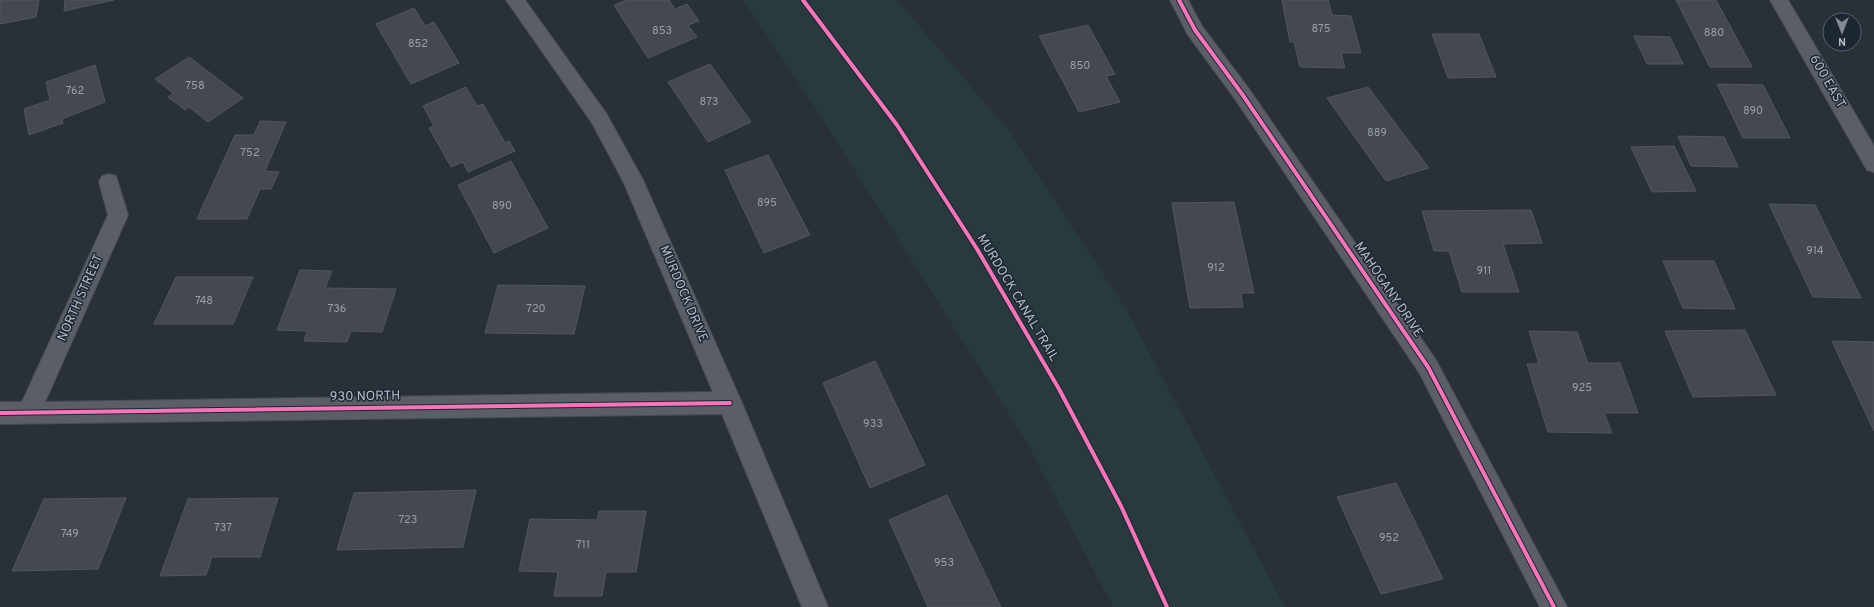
<svg xmlns="http://www.w3.org/2000/svg" width="1874" height="607" font-family="Overpass,sans-serif">
  <rect width="100%" height="100%" fill="#2a3038"/>
  <!-- green -->
  <polygon fill="#273a3e" points="743,0 897,0 1010,132 1126,309 1285,607 1113,607 1026,441 807,95"/>
  <!-- building -->
  <g fill="#444950" stroke="#52575f">
    <polygon points="0,0 39,0 36,17 0,24"/>
    <polygon points="65,0 114,0 64,11"/>
    <polygon points="627,0 669,0 675,9 687,4 699,21 688,25 697,37 648,58 614,5"/>
    <polygon points="1282,0 1328,0 1332,15 1351,16 1361,53 1341,53 1345,68 1300,67 1294,42 1290,42"/>
    <polygon points="1676,0 1716,0 1752,67 1710,67"/>
    <polygon points="414,8 425,26 434,22 459,63 411,84 376,24"/>
    <polygon points="1088,25 1115,74 1106,76 1120,102 1079,112 1039,36"/>
    <polygon points="1432,34 1479,34 1496,77 1448,78"/>
    <polygon points="1634,36 1670,37 1683,64 1647,64"/>
    <polygon points="189,57 243,98 208,122 189,107 185,110 168,97 173,93 155,79"/>
    <polygon points="710,64 751,122 708,142 668,82"/>
    <polygon points="95,65 105,102 62,119 63,123 29,135 24,109 50,100 46,82"/>
    <polygon points="1717,84 1763,85 1790,138 1743,138"/>
    <polygon points="466,87 477,106 483,104 505,143 509,141 515,151 468,172 463,162 451,167 429,128 434,126 423,106"/>
    <polygon points="1368,87 1429,168 1386,181 1327,98"/>
    <polygon points="260,121 286,122 265,171 279,172 271,189 260,189 247,219 197,219 235,135 254,135"/>
    <polygon points="1678,136 1724,137 1738,167 1691,166"/>
    <polygon points="1674,146 1696,191 1652,192 1631,147"/>
    <polygon points="768,155 810,235 764,253 725,170"/>
    <polygon points="511,161 548,228 494,253 458,185"/>
    <polygon points="1234,202 1254,293 1241,293 1243,307 1190,308 1172,203"/>
    <polygon points="1769,204 1815,205 1861,298 1813,297"/>
    <polygon points="1531,210 1542,243 1503,244 1519,292 1462,292 1449,251 1434,251 1422,211"/>
    <polygon points="1663,261 1714,261 1735,309 1683,308"/>
    <polygon points="300,270 332,271 325,288 396,289 382,332 351,331 347,342 304,341 307,331 277,330"/>
    <polygon points="176,277 253,277 233,324 154,324"/>
    <polygon points="498,285 585,286 574,334 485,333"/>
    <polygon points="1745,330 1776,395 1693,397 1665,331"/>
    <polygon points="1529,331 1577,332 1588,363 1620,363 1638,413 1604,413 1612,433 1548,432 1527,364 1539,364"/>
    <polygon points="1832,341 1874,342 1874,431"/>
    <polygon points="875,361 925,465 870,488 823,383"/>
    <polygon points="1396,483 1443,579 1381,594 1337,497"/>
    <polygon points="476,490 463,547 337,550 354,493"/>
    <polygon points="947,495 1001,607 928,607 889,520"/>
    <polygon points="126,498 98,569 12,571 44,499"/>
    <polygon points="278,498 260,557 212,557 206,575 160,576 188,499"/>
    <polygon points="599,511 646,511 636,572 606,572 602,596 554,596 558,572 519,571 530,519 597,520"/>
  </g>
  <g fill="none" stroke-linecap="round" stroke-linejoin="round">
    <defs>
      <g id="street">
        <polygon points="506,0 525,0 606,113 643,180 742,403 828,607 802,607 722,414 0,424 0,402 22,402 108,215 99,182 102,176 109,174 116,176 128,215 45,402 713,392 623,181 592,123"/>
        <polygon points="1170,0 1188,0 1202,26 1249,89 1436,360 1567,607 1540,607 1420,374 1235,99 1188,35"/>
        <polygon points="1770,0 1788,0 1874,146 1874,172 1867,170"/>
      </g>
    </defs>
    <!-- street casing -->
    <use href="#street" stroke="#484c53" stroke-width="2"/>
    <!-- street -->
    <use href="#street" fill="#5a5e66" fill-rule="evenodd"/>
    <defs>
      <g id="cycleway">
        <polyline points="803,0 897,125 977,249 1059,389 1121,506 1167,607"/>
        <polyline points="1179,0 1195,30 1242,94 1428,367 1554,607"/>
        <polyline points="0,413 730,403"/>
      </g>
    </defs>
    <!-- cycleway casing -->
    <use href="#cycleway" stroke="#1d2633" stroke-width="6"/>
    <!-- cycleway -->
    <use href="#cycleway" stroke="#fb73b8" stroke-width="4"/>
  </g>
  <g text-anchor="middle" dominant-baseline="central" stroke-width="3" stroke-linejoin="round" paint-order="stroke">
    <!-- number labels -->
    <g font-size="11" fill="#989fab">
      <text x="1321" y="29">875</text>
      <text x="662" y="31">853</text>
      <text x="1714" y="33">880</text>
      <text x="418" y="44">852</text>
      <text x="1080" y="66">850</text>
      <text x="195" y="86">758</text>
      <text x="75" y="91">762</text>
      <text x="709" y="102">873</text>
      <text x="1753" y="111">890</text>
      <text x="1377" y="133">889</text>
      <text x="250" y="153">752</text>
      <text x="767" y="203">895</text>
      <text x="502" y="206">890</text>
      <text x="1815" y="251">914</text>
      <text x="1216" y="268">912</text>
      <text x="1484" y="271">911</text>
      <text x="204" y="301">748</text>
      <text x="337" y="309">736</text>
      <text x="536" y="309">720</text>
      <text x="1582" y="388">925</text>
      <text x="873" y="424">933</text>
      <text x="408" y="520">723</text>
      <text x="223" y="528">737</text>
      <text x="70" y="534">749</text>
      <text x="1389" y="538">952</text>
      <text x="583" y="545">711</text>
      <text x="944" y="563">953</text>
    </g>
    <!-- street labels -->
    <g font-size="13" fill="#b4bcc9" stroke="#1d2633">
      <text transform="translate(1827 82) rotate(60)">600 EAST</text>
      <text transform="translate(1388 290) rotate(56)">MAHOGANY DRIVE</text>
      <text transform="translate(683 294) rotate(67)">MURDOCK DRIVE</text>
      <text transform="translate(81 298) rotate(-66)">NORTH STREET</text>
      <text transform="translate(1017 298) rotate(59)">MURDOCK CANAL TRAIL</text>
      <text transform="translate(365 397) rotate(-1)">930 NORTH</text>
    </g>
  </g>
  <!-- north arrow -->
  <g transform="translate(1842 32) rotate(180)"><circle r="19" fill="#1d2633" stroke="#59626f"/>
  <path d="M0-3L7 15L0 10L-7 15Z" fill="#848b96"/>
  <text y="-6" font-size="11" font-weight="bold" text-anchor="middle" fill="#b4bcc9">N</text>
  </g>
</svg>
